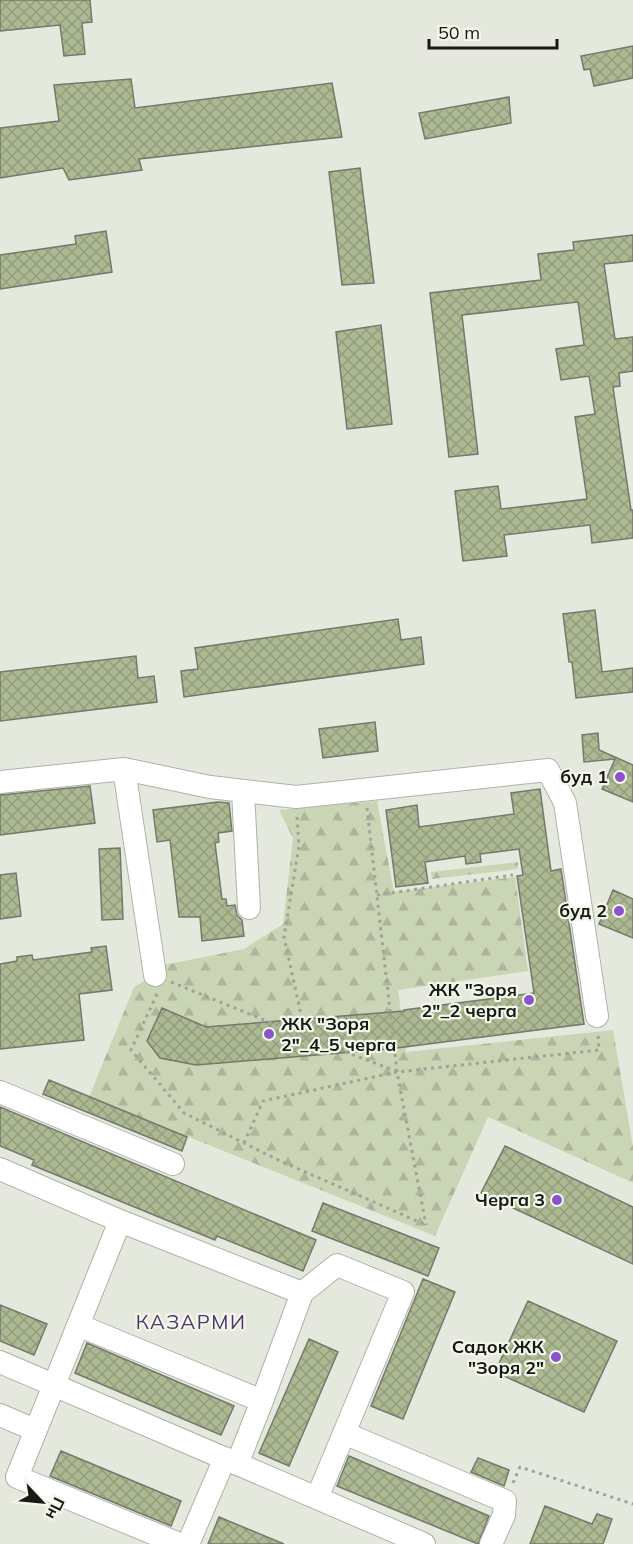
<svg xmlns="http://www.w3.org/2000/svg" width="633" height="1544" font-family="Mulish,sans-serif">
<defs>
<pattern id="forest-firs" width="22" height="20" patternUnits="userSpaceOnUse" patternTransform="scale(1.5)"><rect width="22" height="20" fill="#cad5b5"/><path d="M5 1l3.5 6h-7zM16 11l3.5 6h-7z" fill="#adb69b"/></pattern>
<pattern id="building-cross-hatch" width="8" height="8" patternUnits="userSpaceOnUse" patternTransform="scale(1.5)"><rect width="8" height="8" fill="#acb992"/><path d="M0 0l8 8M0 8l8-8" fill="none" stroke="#939e7d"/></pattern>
</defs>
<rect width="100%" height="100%" fill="#e5e9dd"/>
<!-- forest -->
<path fill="url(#forest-firs)" d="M377 801 394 892 515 877 528 971 398 990 406 1052 613 1030 633 1147V1183L488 1117 435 1236 89 1097 134 987 155 975 164 965 244 949 283 924 293 838 279 810Z
M518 862V869L432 879 431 872Z"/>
<!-- building -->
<path fill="url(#building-cross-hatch)" stroke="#74786d" stroke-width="1.5" d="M0 0H90L92 22 82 23 85 54 64 56 60 25 0 31Z
M633 46V78L594 86 590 69 584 70 581 56Z
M131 79 135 108 332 83 342 137 139 159 142 170 69 180 63 168 0 178V128L59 121 54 85Z
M509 97 511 123 425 139 419 113Z
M360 168 374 283 342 285 329 172Z
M106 231 112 272 0 289V255L76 244 75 236Z
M633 235V261L604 264 615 339 633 337V371L619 373 620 386 613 387 631 510H633V538L592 543 590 525 504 535 507 556 463 561 455 491 498 486 501 509 587 499 575 417 595 414 589 376 561 380 556 349 584 345 578 302 462 315 478 454 449 457 430 293 541 280 538 254 574 250 573 242Z
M381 325 392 424 347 429 336 332Z
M595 610 602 672 633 668V692L576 698 572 662H569L563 614Z
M398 619 401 640 421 637 424 664 184 697 181 671 198 669 195 648Z
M136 656 138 678 154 676 157 702 0 721V672Z
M375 722 378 751 323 758 319 729Z
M598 733 599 750 633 765V802L602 789 615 759 584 762 582 735Z
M90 786 95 823 0 835V795Z
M540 789 551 871 561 869 584 1024 389 1049 196 1065 160 1058 147 1041 162 1008 206 1027 404 1011V1010L534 993 517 876 523 875 519 849 480 854 481 862 466 864 465 856 425 862 428 883 396 887 386 810 417 805 419 827 514 814 511 793Z
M218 802 229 803 232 831 218 833 219 842 215 843 222 899H226L227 906 235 905 237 915 242 920 244 936 202 941 200 917H179L170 840 157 842 153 810Z
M120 848 123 919 102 920 99 849Z
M16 873 21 916 0 919V875Z
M613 890 633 899V938L599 924Z
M106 946 112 990 79 994 84 1040 0 1049V964L17 961V957L32 955 33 960 92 952 91 948Z
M49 1080 187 1137 182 1151 43 1094Z
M0 1107 316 1240 303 1271 217 1236 215 1240 32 1165 34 1160 0 1146Z
M505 1146 633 1207V1264L481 1193Z
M323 1203 439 1248 428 1276 312 1231Z
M423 1279 455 1292 403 1419 371 1406Z
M528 1301 617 1341 584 1412 495 1372Z
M0 1305 47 1324 34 1355 0 1341Z
M309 1339 338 1352 289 1466 259 1453Z
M87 1343 234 1406 221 1435 75 1373Z
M61 1451 181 1501 171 1526 50 1476Z
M349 1456 489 1516 478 1544 337 1486Z
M478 1458 509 1470 504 1486 471 1472Z
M545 1506 592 1524 597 1514 612 1519 603 1544H530Z
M219 1517 284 1544H208Z"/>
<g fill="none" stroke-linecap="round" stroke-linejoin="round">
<defs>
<path id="minor" d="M124 769 155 975
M0 782 124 769 210 787 296 797 548 770 565 803 597 1016
M243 791 249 908
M0 1092 173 1164
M0 1169 120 1221 302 1293 337 1265 403 1292 317 1498
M120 1221 17 1477 179 1544
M78 1325 262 1401 237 1464
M0 1362 424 1544
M262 1401 302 1293
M0 1415 35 1430
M344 1433 505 1501 504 1515 491 1544
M188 1544 225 1458"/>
</defs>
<!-- minor casing -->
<use href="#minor" stroke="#aeb2a7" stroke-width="24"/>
<!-- path -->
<path stroke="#9fa299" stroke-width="3" stroke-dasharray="3 4.5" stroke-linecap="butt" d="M367 808 397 1072 426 1225
M297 817 299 846 284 937 306 1037
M377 895 513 875
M171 982 306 1037 396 1071
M157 994 131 1050 184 1113 276 1159 426 1225
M244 1143 263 1101 397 1072 599 1050 598 1033
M513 1483 520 1467 633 1504"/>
<!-- minor -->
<use href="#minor" stroke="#fff" stroke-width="22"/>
</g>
<!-- markers -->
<g fill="#8c52c9" stroke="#f2f7ea" stroke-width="2">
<circle cx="620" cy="777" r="6"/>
<circle cx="619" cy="911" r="6"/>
<circle cx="529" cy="1000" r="6"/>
<circle cx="269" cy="1034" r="6"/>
<circle cx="557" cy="1200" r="6"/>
<circle cx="556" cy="1357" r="6"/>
</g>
<g text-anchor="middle" stroke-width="4.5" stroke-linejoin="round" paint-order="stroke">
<!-- poi labels -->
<g font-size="18" font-weight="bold" fill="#181915" stroke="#f2f7ea" text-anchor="end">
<text x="608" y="783">буд 1</text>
<text x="607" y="917">буд 2</text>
<text x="517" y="996">ЖК "Зоря<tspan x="517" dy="21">2"_2 черга</tspan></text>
<text x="281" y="1030" text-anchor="start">ЖК "Зоря<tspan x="281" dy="21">2"_4_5 черга</tspan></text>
<text x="545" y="1206">Черга 3</text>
<text x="544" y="1353">Садок ЖК<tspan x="544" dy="21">"Зоря 2"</tspan></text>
</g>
<!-- neighbourhood labels -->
<g font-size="20" letter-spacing="1.5" fill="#4f346f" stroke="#f2f7ea">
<text x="191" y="1329">КАЗАРМИ</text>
</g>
</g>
<!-- north arrow -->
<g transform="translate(42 1502) rotate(116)" stroke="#f2f7ea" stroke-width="4.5" paint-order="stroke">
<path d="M0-4.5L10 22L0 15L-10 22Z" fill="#181915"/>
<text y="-9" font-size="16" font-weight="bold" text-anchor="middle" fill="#181915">Пн</text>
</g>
<!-- scale -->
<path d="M429 39v9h128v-9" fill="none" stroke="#181915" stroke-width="3"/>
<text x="438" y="39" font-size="18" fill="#181915" stroke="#f2f7ea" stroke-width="4.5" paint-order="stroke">50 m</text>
</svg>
